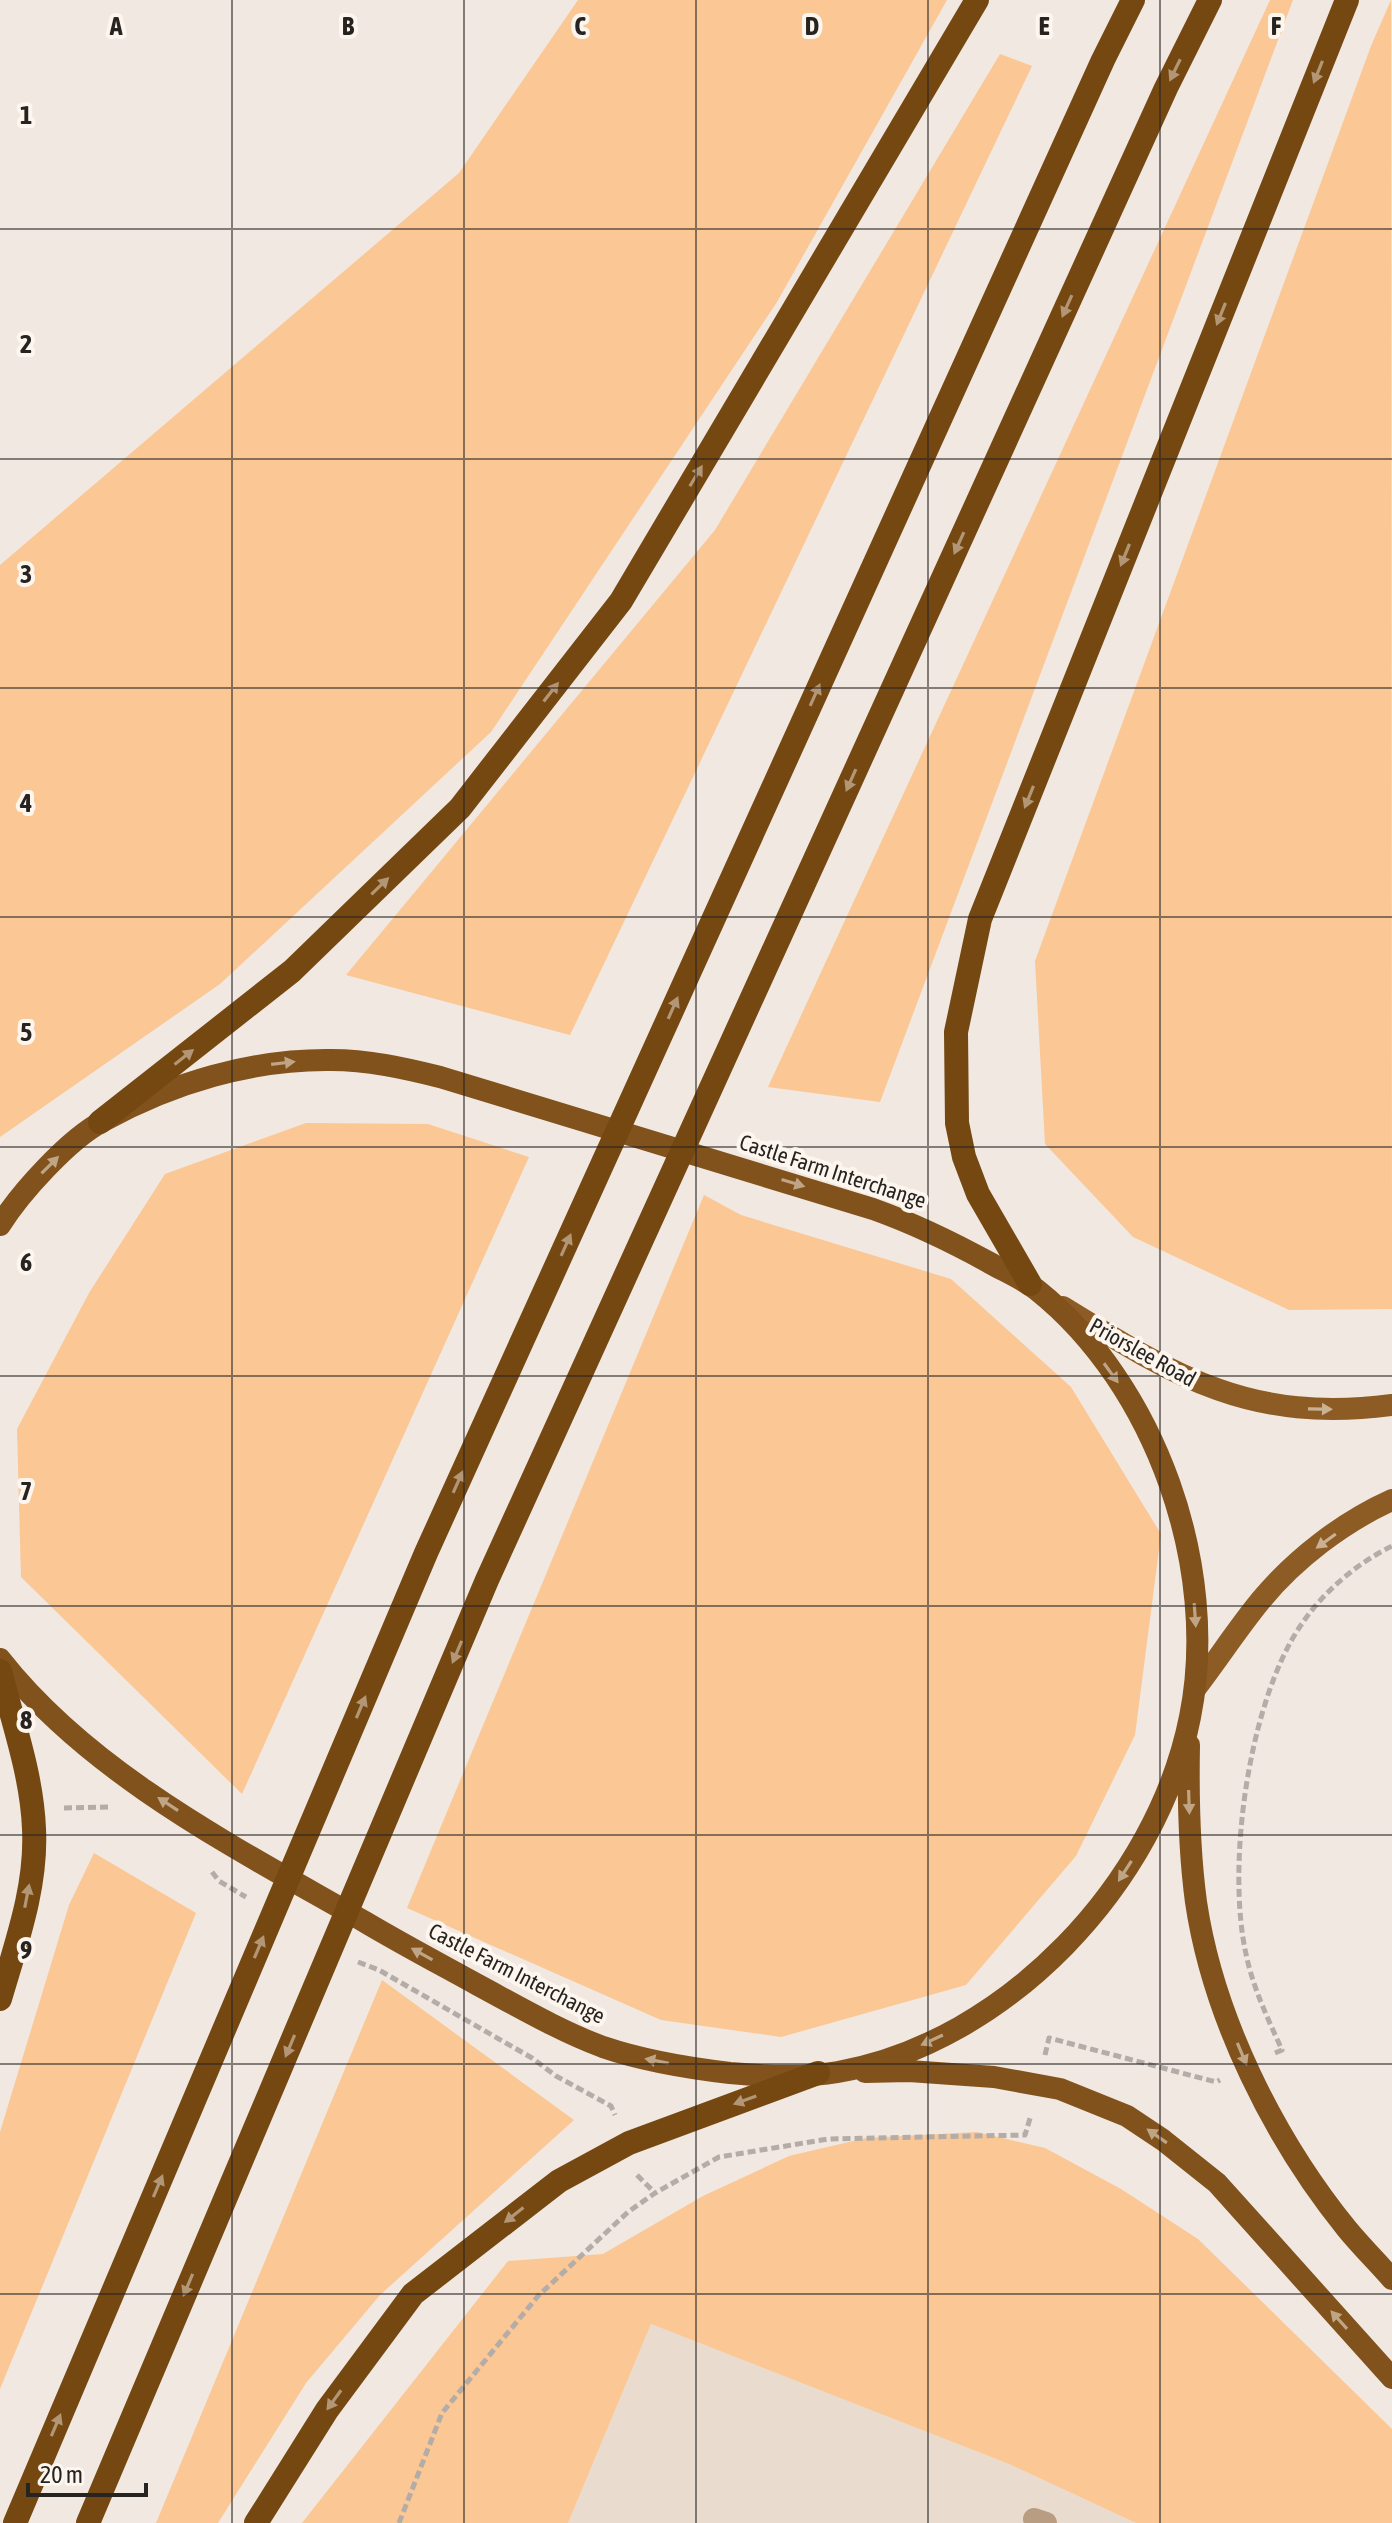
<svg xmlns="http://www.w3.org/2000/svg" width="1392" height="2523" font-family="'Asap Condensed',sans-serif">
<rect width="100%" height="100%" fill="#f0e8e1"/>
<!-- built -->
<path fill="#e9dccf" d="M651 2324 1009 2464 1136 2523H568Z"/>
<!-- green -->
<path fill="#fbc794" d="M578 0H947L777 302 491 732 220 984 0 1137V565L459 173Z
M1270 0H1293L880 1102 768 1087Z
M1391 0 1392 1309 1289 1310 1133 1237 1045 1144 1035 961 1371 46Z
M1000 54 1032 66 570 1035 346 975 715 530Z
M306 1123 428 1124 529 1157 242 1794 21 1577 17 1429 89 1293 165 1174Z
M704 1195 741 1215 951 1279 1071 1387 1161 1534 1135 1735 1076 1856 966 1985 781 2037 661 2020 407 1908Z
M94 1853 196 1913 0 2389V2132L69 1905Z
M382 1980 574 2120 380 2295 306 2383 218 2523H156Z
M977 2132 1045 2148 1121 2189 1198 2239 1392 2429V2523H1136L1009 2464 651 2324 568 2523H302L508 2261 603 2254 703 2196 789 2156 866 2138Z"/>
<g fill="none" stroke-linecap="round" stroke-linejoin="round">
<!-- path -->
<path stroke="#b3aca7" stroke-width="5" stroke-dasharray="8 4" stroke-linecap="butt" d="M64 1808 109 1807
M212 1872 219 1881 246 1897
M358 1962 379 1970 532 2058 556 2076 611 2106 615 2115
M1275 2053 1282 2050C1268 2019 1253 1988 1246 1954 1226 1864 1249 1701 1301 1625 1324 1591 1356 1564 1392 1546
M1045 2055 1049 2038 1216 2082 1220 2080
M637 2175 655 2193
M399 2523 442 2413 538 2296 628 2212 655 2193 719 2157 828 2139 1025 2135 1031 2115"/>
<!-- service -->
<path stroke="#b99d82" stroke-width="22" d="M1034 2519 1046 2523"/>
<!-- primary -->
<path stroke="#8d5c25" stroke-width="22" d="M1063 1307C1178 1378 1251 1423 1392 1405
M1195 1689C1218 1659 1238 1628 1261 1600 1295 1559 1343 1522 1392 1500"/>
<!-- trunk -->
<path stroke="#81521c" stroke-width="22" d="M0 1225C21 1192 69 1139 103 1121 172 1083 252 1059 331 1060 368 1060 404 1068 440 1077L873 1209C915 1224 952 1242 990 1263 1006 1272 1023 1279 1037 1290 1156 1385 1220 1568 1190 1717 1157 1883 1007 2042 838 2072 804 2078 764 2076 730 2073 687 2068 644 2061 603 2047 560 2031 519 2007 478 1985 440 1964 402 1944 365 1922 238 1849 91 1775 0 1659
M1189 1745C1188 1797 1189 1850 1196 1902 1213 2017 1274 2139 1347 2229 1361 2246 1377 2262 1392 2279
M865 2072 909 2071 994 2077 1060 2089 1127 2116 1163 2140 1217 2183 1392 2378"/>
<!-- motorway -->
<path stroke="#754812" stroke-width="24" d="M100 1122 292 971 460 808 621 601 977 0
M1030 1284 978 1194 964 1157 957 1123 956 1032 980 919 1347 0
M0 1671C13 1723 32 1775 34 1829 37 1887 16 1944 0 1999
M15 2523 426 1553 1103 60 1133 0
M88 2523 487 1580 1166 88 1210 0
M256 2523 327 2410 413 2294 559 2181 629 2143 818 2073"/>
</g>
<!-- one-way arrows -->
<defs><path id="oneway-solid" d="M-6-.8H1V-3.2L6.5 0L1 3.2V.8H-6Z" transform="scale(2)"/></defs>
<g fill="#b29675">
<use href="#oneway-solid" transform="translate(1175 70) rotate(116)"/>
<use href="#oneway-solid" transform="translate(1318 72) rotate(112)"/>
<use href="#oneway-solid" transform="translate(1067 306) rotate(114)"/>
<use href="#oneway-solid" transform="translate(1221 314) rotate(112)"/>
<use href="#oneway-solid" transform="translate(696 476) rotate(-59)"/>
<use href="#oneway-solid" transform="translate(959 543) rotate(114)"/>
<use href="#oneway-solid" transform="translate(1125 555) rotate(112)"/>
<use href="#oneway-solid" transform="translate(551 692) rotate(-52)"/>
<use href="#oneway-solid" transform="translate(815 695) rotate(-66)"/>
<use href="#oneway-solid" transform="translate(851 780) rotate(114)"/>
<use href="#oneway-solid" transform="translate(1029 797) rotate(112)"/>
<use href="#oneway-solid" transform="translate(380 886) rotate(-44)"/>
<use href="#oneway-solid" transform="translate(673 1008) rotate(-66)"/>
<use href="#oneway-solid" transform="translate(184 1057) rotate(-38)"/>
<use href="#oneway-solid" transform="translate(566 1245) rotate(-66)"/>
<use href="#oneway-solid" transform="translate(458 1482) rotate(-66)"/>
<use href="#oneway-solid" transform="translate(457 1652) rotate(113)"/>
<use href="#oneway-solid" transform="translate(361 1707) rotate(-67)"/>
<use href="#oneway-solid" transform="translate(27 1896) rotate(-79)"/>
<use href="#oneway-solid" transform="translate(259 1947) rotate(-67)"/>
<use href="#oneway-solid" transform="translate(290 2046) rotate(113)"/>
<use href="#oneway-solid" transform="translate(745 2100) rotate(160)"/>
<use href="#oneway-solid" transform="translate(158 2186) rotate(-67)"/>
<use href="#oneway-solid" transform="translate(514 2215) rotate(142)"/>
<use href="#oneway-solid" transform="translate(188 2285) rotate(113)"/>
<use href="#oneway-solid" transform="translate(334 2400) rotate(126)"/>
<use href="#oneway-solid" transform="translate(56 2425) rotate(-67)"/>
</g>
<g fill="#bfa485">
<use href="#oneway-solid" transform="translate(283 1063) rotate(-7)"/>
<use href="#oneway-solid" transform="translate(50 1165) rotate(-45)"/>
<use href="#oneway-solid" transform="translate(793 1183) rotate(17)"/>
<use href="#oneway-solid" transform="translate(1111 1373) rotate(54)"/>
<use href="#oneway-solid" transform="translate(1195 1615) rotate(86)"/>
<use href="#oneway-solid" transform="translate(1189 1802) rotate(88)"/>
<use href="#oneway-solid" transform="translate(168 1804) rotate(-147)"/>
<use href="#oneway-solid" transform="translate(1125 1871) rotate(123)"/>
<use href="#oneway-solid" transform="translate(422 1954) rotate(-151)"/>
<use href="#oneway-solid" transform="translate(932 2040) rotate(155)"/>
<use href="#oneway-solid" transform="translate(1242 2054) rotate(67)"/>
<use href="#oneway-solid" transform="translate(657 2061) rotate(-169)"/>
<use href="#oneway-solid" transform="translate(1157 2136) rotate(-145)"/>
<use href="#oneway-solid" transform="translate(1339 2320) rotate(-132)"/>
</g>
<g fill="#cbb194">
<use href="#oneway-solid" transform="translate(1320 1409) rotate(1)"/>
<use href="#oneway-solid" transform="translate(1326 1541) rotate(144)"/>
</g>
<!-- grid -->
<path fill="none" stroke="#262320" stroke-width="2" stroke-opacity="0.55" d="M232 0V2523M464 0V2523M696 0V2523M928 0V2523M1160 0V2523M0 229H1392M0 459H1392M0 688H1392M0 917H1392M0 1147H1392M0 1376H1392M0 1606H1392M0 1835H1392M0 2064H1392M0 2294H1392"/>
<g text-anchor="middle" stroke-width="8" stroke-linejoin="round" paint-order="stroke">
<!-- street labels -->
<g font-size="22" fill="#262320" stroke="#fdf6ee">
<text transform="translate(833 1171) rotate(18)" y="8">Castle Farm Interchange</text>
<text transform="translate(1143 1352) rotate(29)" y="8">Priorslee Road</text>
<text transform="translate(517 1973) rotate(27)" y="8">Castle Farm Interchange</text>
</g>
</g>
<g font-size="26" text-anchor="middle" font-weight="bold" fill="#262320" stroke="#fdf6ee" stroke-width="8" stroke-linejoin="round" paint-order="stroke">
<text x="116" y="35">A</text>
<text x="348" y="35">B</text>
<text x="580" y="35">C</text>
<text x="812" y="35">D</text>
<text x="1044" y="35">E</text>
<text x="1276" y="35">F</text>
<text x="26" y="124">1</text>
<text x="26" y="353">2</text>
<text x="26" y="583">3</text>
<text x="26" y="812">4</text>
<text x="26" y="1041">5</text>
<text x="26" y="1271">6</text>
<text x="26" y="1500">7</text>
<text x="26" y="1729">8</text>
<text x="26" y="1959">9</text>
</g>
<!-- scale -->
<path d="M28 2483v12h118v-12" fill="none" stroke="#262320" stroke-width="4"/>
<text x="40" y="2483" font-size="24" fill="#262320" stroke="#fdf6ee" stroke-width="6" paint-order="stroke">20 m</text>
</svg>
